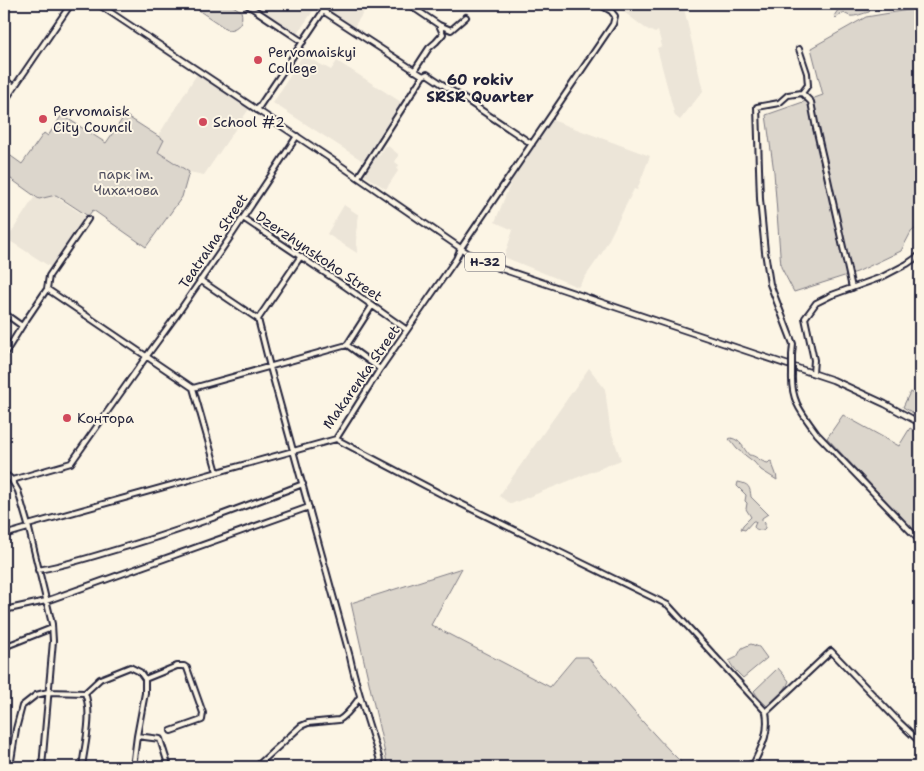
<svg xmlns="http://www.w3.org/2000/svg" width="924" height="771" font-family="'Shantell Sans',sans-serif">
<rect width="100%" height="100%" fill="#fcf5e5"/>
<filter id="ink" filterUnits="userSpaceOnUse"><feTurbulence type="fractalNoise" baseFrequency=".02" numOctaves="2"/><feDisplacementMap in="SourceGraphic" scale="10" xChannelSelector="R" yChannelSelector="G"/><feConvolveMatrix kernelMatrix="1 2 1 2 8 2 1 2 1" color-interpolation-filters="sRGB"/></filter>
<g filter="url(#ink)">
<!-- built -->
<path fill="#ece5d8" d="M252 4H318L297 34Z
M334 4H369L353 28 329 11Z
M618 4H664L672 7 674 4H683L703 91 680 120 675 116 657 48 662 46 658 31 655 33 645 28 616 6Z
M303 55 331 70 337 61 401 102 363 161 273 103Z
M197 74 249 109 204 175 189 172 158 152 164 140 158 136Z
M552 120 650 156 637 190 634 189 602 253 578 287 504 257 513 230 495 222 513 177Z
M385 146H388L398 154V156L395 162 399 165 397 169 398 171 386 189 364 175 363 172 373 155 377 157 381 154 380 153 381 151 382 152Z
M41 187 85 216 52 268 7 239Z
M344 205 359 215 356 232 357 253 327 234Z
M589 368 605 389 610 428 621 460 511 504 499 496Z"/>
<!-- green -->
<path fill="#dcd6cc" stroke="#7f7c84" d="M192 4H230L241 11C244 21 239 29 228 30L192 6Z
M855 4 859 8 860 7 861 4H898L896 7 892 9 887 6 884 9 879 10C875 7 872 7 869 12 864 13 855 17 850 16 847 15 845 13 842 13L836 18 834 16 840 7Z
M914 9 920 13V225L911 232 901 251 857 272 794 292 781 267 774 172 766 115 823 95 811 48 866 17Z
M62 115 106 143 125 115 164 140 158 152 189 172 182 197 146 247 93 210 88 216 56 195 39 199 4 174V158H5L8 154 22 164 44 133 48 136Z
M910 392 920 398V417L903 407Z
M843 415 899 446 910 428 920 434V537L827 438Z
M731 438C741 440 743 448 749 455 756 455 760 462 768 463L770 461 772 462C773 469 777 473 777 480L761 470 754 462 737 449 729 439Z
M738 482C749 484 750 487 751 497L768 514 762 518V520L765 523V528L763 530C759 530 756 530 754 527L756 522 755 521H753L745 530 741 529 743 525 751 517 746 509 747 503 745 501 746 495 737 486Z
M462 568 431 625 550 687 575 657H588C619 695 651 733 686 767H388L351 603Z
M751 644 759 647 767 658 743 678 734 669 729 661 737 657 742 648Z
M778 668 789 681C786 690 775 701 767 706L758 697 754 691Z"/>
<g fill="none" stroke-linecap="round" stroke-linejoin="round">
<defs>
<path id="minor" d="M246 4 303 42
M408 4 439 25 451 30 466 17
M323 11 423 76
M414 71 429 48 436 42 443 34 439 25
M4 79 14 87
M802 93 811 102 816 128 827 175 852 288
M4 102 71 4
M257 110 328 4
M358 177 423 76 427 74 532 144
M243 218 346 287 407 330
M301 256 258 319 270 367 350 657C358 695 371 730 382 767
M200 280 258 319
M47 289 193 388 217 472
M4 313 22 326
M347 345 380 369
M4 355 22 326 47 289 49 276 88 219
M792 355 793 344 770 284 765 252 760 199 757 107 779 103 788 95 802 93 808 85 807 73 799 49
M813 373 814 360 805 318 816 303 832 295 882 277 907 264 920 255
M792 375C791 402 802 413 817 434L920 541
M193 388 347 345 372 306
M336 439 443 495 668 605 766 712C770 734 761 748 752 767
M4 473 11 479 18 491 28 525 52 624 53 641 42 767
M12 480 71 463 146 357 176 316 231 236 297 136
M28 525 336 439 380 369 456 259 461 248 613 24 615 16 611 11 599 4
M4 535 28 528
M38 570C62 566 85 559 108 552 175 533 238 509 303 484
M4 610 46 601 309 507
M4 647 52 628
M145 679 177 666H184L187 668 203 713 202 720 171 731
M766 712 831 651 900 723 920 742
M137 736 160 739 167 761 166 767
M4 765 10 767 16 729 22 706 36 695 48 692 85 693 100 679 130 667 140 672 145 679V693L137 736 133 767
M82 767C85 744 93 715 85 693
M256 767 301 726 308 723 339 720C348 715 354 705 360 697
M745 767 755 762"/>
<path id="major" d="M98 4 337 163 472 256 499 268 833 380 885 404 920 423"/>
</defs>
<!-- minor casing -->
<use href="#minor" stroke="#22223b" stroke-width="8"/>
<!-- major casing -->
<use href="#major" stroke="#22223b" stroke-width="8"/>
<!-- minor -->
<use href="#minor" stroke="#fcf5e5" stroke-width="4"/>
<!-- major -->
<use href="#major" stroke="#fcf5e5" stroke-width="4.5"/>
<defs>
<path id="minor-bridge" d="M792 375V355"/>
</defs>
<!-- minor-bridge casing -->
<use href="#minor-bridge" stroke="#22223b" stroke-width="8" stroke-linecap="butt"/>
<!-- minor-bridge -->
<use href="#minor-bridge" stroke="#fcf5e5" stroke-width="4"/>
</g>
</g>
<!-- markers -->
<g fill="#d1495b" stroke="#fcf5e5" stroke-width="2">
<circle cx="258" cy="60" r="5"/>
<circle cx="43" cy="119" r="5"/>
<circle cx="203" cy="122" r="5"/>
<circle cx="67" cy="418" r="5"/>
</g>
<g text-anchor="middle" stroke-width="4" stroke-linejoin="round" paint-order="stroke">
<!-- shield labels -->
<rect fill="#fcf5e5" stroke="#63616e" stroke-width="1" x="465" y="252.5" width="40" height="19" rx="4"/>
<g font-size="12" font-weight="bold" fill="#22223b">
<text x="485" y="266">Н-32</text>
</g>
<!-- poi labels -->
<g font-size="14" fill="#22223b" stroke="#fcf5e5" text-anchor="start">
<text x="268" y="57">Pervomaiskyi<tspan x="268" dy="16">College</tspan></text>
<text x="53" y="116">Pervomaisk<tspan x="53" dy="16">City Council</tspan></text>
<text x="213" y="127">School #2</text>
<text x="77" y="423">Контора</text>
</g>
<!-- park labels -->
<g font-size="14" fill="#504f5f" stroke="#fcf5e5">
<text x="126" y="179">парк ім.<tspan x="126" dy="16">Чихачова</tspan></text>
</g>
<!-- street labels -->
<g font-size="14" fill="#22223b" stroke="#fcf5e5">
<text transform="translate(213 241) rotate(-56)" y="5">Teatralna Street</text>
<text transform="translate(319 256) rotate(34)" y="5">Dzerzhynskoho Street</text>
<text transform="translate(361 377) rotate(-55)" y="5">Makarenka Street</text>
</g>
<!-- neighbourhood labels -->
<g font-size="15" font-weight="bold" fill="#22223b" stroke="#fcf5e5">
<text x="480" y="85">60 rokiv<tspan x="480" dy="17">SRSR Quarter</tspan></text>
</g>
</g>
<!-- margin -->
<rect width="924" height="771" fill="none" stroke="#fcf5e5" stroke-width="20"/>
<rect x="10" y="10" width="904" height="751" fill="none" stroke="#22223b" stroke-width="2" filter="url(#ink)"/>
</svg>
